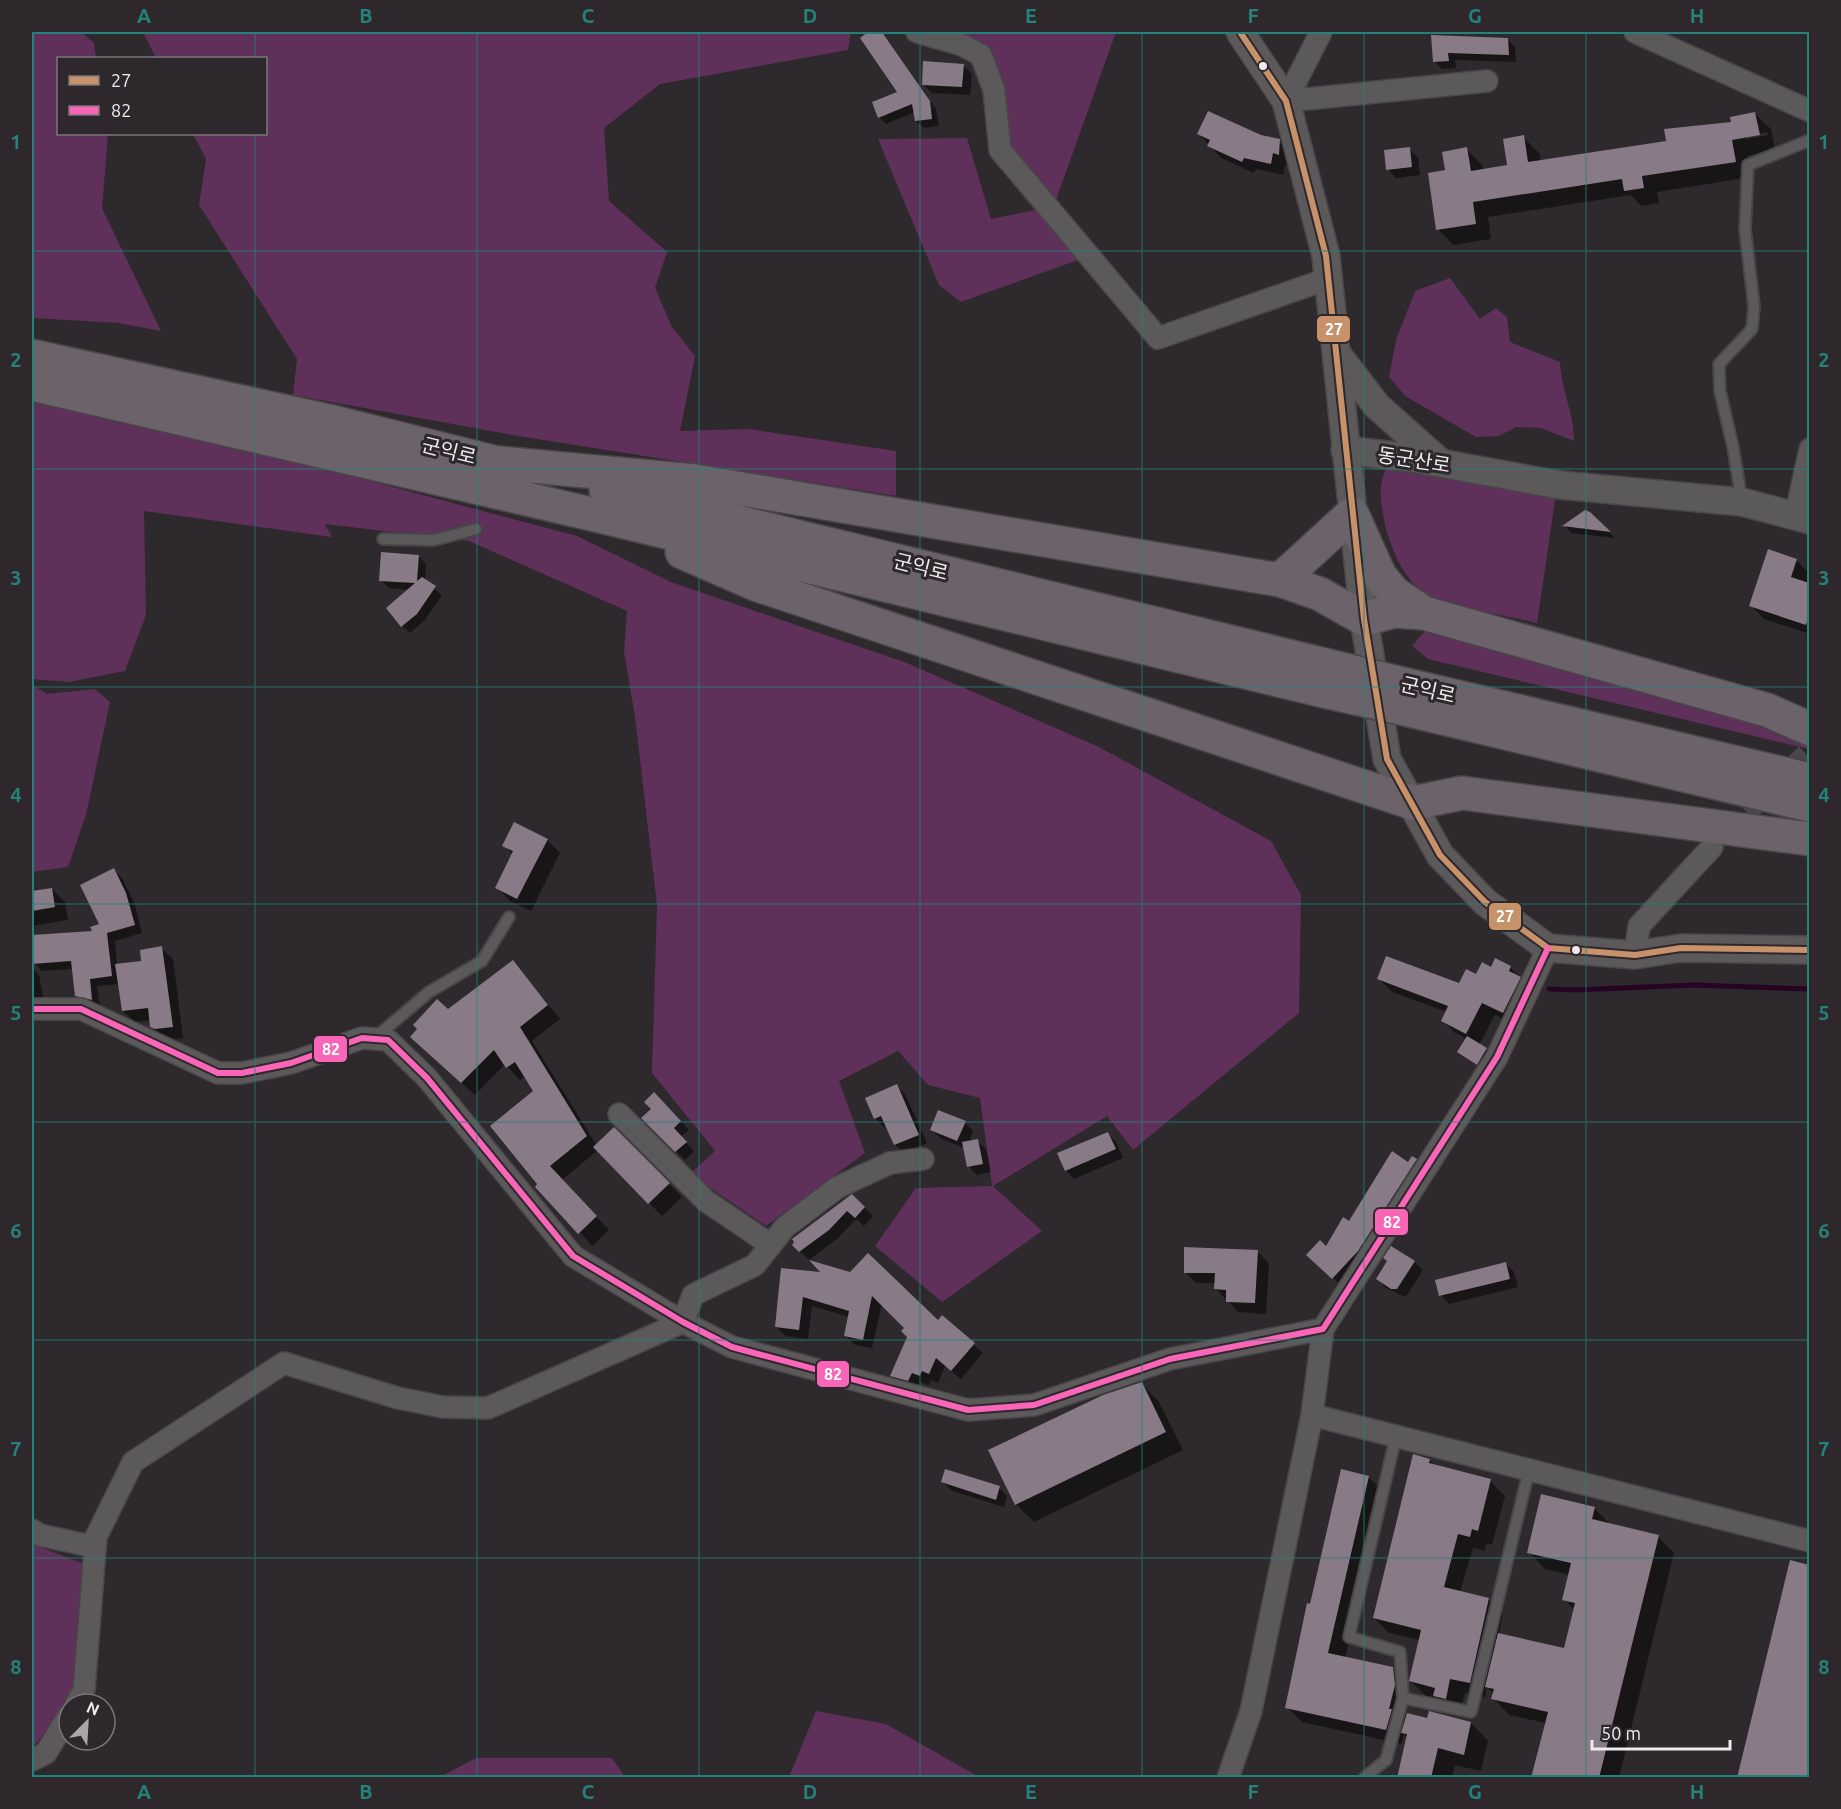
<svg xmlns="http://www.w3.org/2000/svg" width="1841" height="1809" font-family="Ubuntu,'Noto Sans KR',sans-serif">
<rect width="100%" height="100%" fill="#2d292c"/>
<!-- green -->
<path fill="#5f3059" d="M32 32H81L94 43 96 58H58V134H108L102 208 161 331 118 323 32 318Z
M143 32H851L848 50 660 84 604 128 609 201 667 252 655 288 672 327 695 356 680 431 749 429 896 451V496L518 436 293 395 297 359 199 205 206 159 193 134H266V58H156Z
M939 32H1116L1056 200 1009 148 986 49Z
M967 138 991 219 1036 210 1081 259 961 302 939 285 878 139Z
M1450 278 1480 319 1496 308 1507 317 1510 342 1560 362C1561 389 1574 413 1574 441L1541 428 1516 427 1499 436 1476 437 1405 396 1389 377 1396 340 1415 291Z
M32 399 284 458 577 536 671 582 907 663 1099 747 1271 841 1301 895 1299 1013 1133 1150 1107 1116 993 1186 1042 1231 942 1302 875 1246 916 1188 992 1186 980 1098 928 1085 898 1051 839 1081 865 1153 766 1226 690 1174 715 1151 652 1073 657 905 635 717 624 652 627 611 469 541 325 524 332 537 144 511 146 615 125 671 69 682 32 679Z
M1387 467 1556 494 1537 623C1513 617 1433 604 1418 589 1400 570 1391 549 1385 525 1381 504 1377 486 1387 467Z
M1432 623 1809 721V749L1428 659 1412 646Z
M32 685 47 694 95 689 110 702 86 815 68 867 32 872Z
M32 1544 82 1563V1619L73 1691 37 1743 32 1746Z
M816 1711 886 1724 979 1777H789Z
M476 1758H612L625 1777H440Z"/>
<!-- shadow -->
<path fill="#0007" fill-rule="evenodd" d="M871 32H881L884 34 936 109 939 126 924 128 916 121 915 112 886 124 879 117 900 92 862 38Z
M1433 36 1508 40 1515 47 1516 62 1455 60 1456 68 1442 69 1434 61Z
M963 65 972 74 970 95 932 93 923 84Z
M1755 114 1771 129 1775 150 1747 156 1751 177 1657 192 1659 203 1641 206 1631 195 1488 217 1491 239 1453 245 1438 229 1447 172 1466 149 1482 165 1483 170 1509 167 1523 137 1539 153 1541 162 1667 142ZM1767 132 1768 135 1746 139V136Z
M1199 134 1279 141 1291 153V166L1285 165 1283 175 1256 169 1254 173 1221 158Z
M1409 149 1418 158 1420 175 1396 178 1388 169Z
M1589 513 1615 538 1571 533 1565 526Z
M418 556 426 564 425 581 442 595 424 621 410 633 402 626 410 590 389 588 381 580Z
M1796 560 1809 573 1806 584 1810 585V634L1764 619 1751 605Z
M547 840 560 853 531 911 510 901 497 887 513 854 504 845Z
M114 870 122 878 134 902 142 933 115 941 117 965 143 962 161 948 173 959 183 1038 167 1040 152 1027 151 1020 135 1022 123 1011 120 984 97 986 100 1007 85 1004 76 996 73 969 42 971 34 963 102 925Z
M52 889 65 902 68 920 32 926V893Z
M513 962 560 1019 532 1041 597 1146 614 1129 682 1197 662 1216 598 1150 562 1180 609 1230 592 1246 539 1184 535 1092 525 1077 520 1080 505 1064 475 1095 425 1050 448 1011Z
M1510 967 1523 980 1516 1025 1495 1015 1479 1045 1495 1058 1486 1072 1458 1051 1467 1039 1455 1033 1443 1020 1447 1012 1392 992 1379 979 1460 985 1492 969Z
M32 968 39 975 43 997 32 999Z
M897 1086 905 1094 927 1143 904 1153 895 1144 887 1125 884 1127 875 1118Z
M654 1094 689 1130 681 1137 694 1151 685 1160 643 1118 653 1109Z
M965 1123 973 1131 969 1142 977 1141 986 1149 991 1172 977 1175 968 1166 964 1148 940 1138 932 1130Z
M1108 1134 1116 1142 1123 1158 1074 1179 1066 1170Z
M1416 1160 1424 1169 1342 1286 1317 1263 1326 1248 1350 1223Z
M852 1196 873 1216 864 1226 856 1219 838 1238 809 1260 794 1245Z
M1258 1252 1269 1263 1266 1314 1238 1312 1216 1289V1283H1196L1185 1272Z
M1414 1262 1423 1270 1406 1297 1386 1288 1378 1279Z
M1505 1263 1514 1272 1518 1287 1449 1304 1441 1295Z
M782 1270 824 1274 938 1322 973 1344 983 1353 961 1379 945 1366 938 1383 931 1380 929 1385 921 1382 918 1390 901 1385 892 1376 908 1337 906 1328 882 1303 872 1348 855 1345 845 1335 849 1317 812 1306 808 1339 786 1336 776 1327Z
M1142 1384 1159 1402 1183 1450 1034 1522 1016 1504Z
M1429 1460 1436 1467 1490 1481 1505 1496 1492 1545 1486 1543 1485 1551 1473 1548 1460 1592 1489 1599 1503 1614 1499 1635 1565 1650 1575 1610 1564 1599 1570 1575 1545 1569 1529 1552 1594 1508 1611 1525 1658 1537 1674 1553 1619 1778H1533L1546 1723 1509 1715 1493 1698 1494 1694 1487 1687 1485 1697 1465 1693 1460 1713 1449 1711 1437 1698 1426 1696 1411 1681 1420 1640 1389 1633 1374 1618Z
M1368 1477 1384 1492 1345 1658 1393 1669 1408 1684 1409 1701 1406 1714 1428 1720 1471 1723 1488 1741 1481 1771 1455 1765 1452 1778H1398L1408 1738 1404 1734 1402 1744 1302 1722 1287 1707 1311 1605Z
M943 1482 999 1488 1007 1496 1004 1507 952 1491Z
M1792 1562 1810 1566V1778H1738Z"/>
<g fill="none" stroke-linecap="round" stroke-linejoin="round">
<!-- stream -->
<path stroke="#270424" stroke-width="5" d="M1549 989 1576 990 1694 985 1810 989"/>
</g>
<!-- building -->
<path fill="#897a87" d="M868 32H882L930 101 932 119 915 121 912 104 878 118 872 102 897 92 860 38Z
M1431 35 1508 38 1509 55 1448 53 1449 61 1433 62Z
M923 61 964 64 962 87 922 85Z
M1208 111 1261 135 1280 139 1279 155 1273 153 1271 164 1244 158 1242 162 1207 146 1210 140 1197 134Z
M1755 112 1760 135 1732 140 1736 162 1642 176 1644 188 1624 191 1622 179 1473 202 1476 224 1436 230 1428 173 1445 170 1442 152 1467 147 1471 171 1507 165 1503 139 1524 135 1528 162 1666 141 1664 129 1731 122 1730 117Z
M1410 147 1412 167 1386 170 1384 150Z
M1585 510 1590 512 1611 532 1562 526Z
M1768 549 1797 559 1791 577 1809 583V615L1806 625 1749 606Z
M381 552 419 555 417 581 422 577 436 586 417 614 401 627 386 608 415 583 379 581Z
M514 822 548 839 517 899 495 888 513 851 502 846Z
M114 868 126 893 135 925 107 933 112 976 90 979 92 1000 75 996 71 961 32 964V935L92 931 90 927 99 924 80 885Z
M52 888 55 907 32 911V891Z
M162 946 173 1027 155 1029 150 1027 148 1008 122 1011 115 964 141 961 140 950Z
M1386 956 1459 983 1466 969 1476 974 1482 962 1491 967 1495 958 1511 966 1509 971 1521 977 1503 1013 1482 1003 1466 1034 1441 1021 1448 1006 1377 979Z
M513 960 548 1005 520 1027 587 1136 550 1166 597 1216 578 1234 535 1187 537 1184 490 1126 533 1091 515 1062 506 1068 494 1050 461 1083 410 1037 417 1029 413 1025 437 999 448 1009Z
M1467 1036 1487 1048 1477 1065 1457 1052Z
M897 1084 919 1135 894 1145 881 1116 874 1119 865 1098Z
M654 1092 681 1121 674 1128 687 1142 675 1152 641 1118 651 1109 644 1102Z
M938 1110 966 1121 957 1141 930 1130Z
M614 1127 670 1183 648 1204 593 1147Z
M1108 1132 1116 1149 1065 1171 1057 1153Z
M978 1139 983 1164 967 1167 962 1142Z
M1392 1151 1408 1162 1412 1156 1417 1159 1358 1251 1332 1279 1306 1255 1320 1240 1326 1246 1343 1217 1349 1221Z
M852 1194 865 1207 855 1218 847 1211 829 1230 799 1252 792 1245 794 1242 792 1239Z
M1391 1246 1415 1261 1397 1289H1391L1376 1279 1387 1261 1383 1258Z
M1184 1247 1258 1250 1255 1303 1226 1302V1290L1214 1289 1215 1273H1184Z
M868 1253 938 1320 942 1315 975 1343 951 1371 936 1358 929 1374 922 1371 920 1376 912 1373 908 1381 890 1376 907 1337 901 1331 904 1328 872 1296 863 1340 844 1336 849 1311 803 1297 799 1330 775 1327 781 1268 820 1272 809 1260 850 1272Z
M1506 1262 1510 1279 1439 1296 1435 1280Z
M1142 1382 1166 1432 1015 1505 988 1450 1103 1395Z
M1413 1454 1430 1459 1429 1463 1491 1479 1478 1531 1472 1529 1470 1537 1458 1534 1444 1587 1489 1598 1470 1683 1450 1679 1446 1699 1433 1696 1435 1688 1409 1681 1421 1630 1373 1618Z
M945 1469 1000 1486 996 1500 941 1482Z
M1341 1469 1369 1476 1328 1653 1393 1667 1395 1685 1389 1709H1392L1386 1730 1285 1708 1307 1603 1310 1604Z
M1541 1494 1595 1507 1592 1519 1659 1535 1599 1778H1531L1548 1712 1491 1699 1494 1689 1485 1687 1498 1633 1564 1648 1575 1603 1562 1600 1571 1563 1527 1553Z
M1790 1560 1809 1565V1764L1806 1778H1737Z
M1429 1711 1471 1722 1464 1755 1438 1748 1431 1778H1397L1407 1734 1401 1733 1407 1713 1427 1718Z"/>
<g fill="none" stroke-linecap="round" stroke-linejoin="round">
<!-- minor-tunnel -->
<path stroke="#4a4649" stroke-width="21" stroke-dasharray="21 10" stroke-linecap="butt" d="M1725 834 1810 750"/>
<defs>
<path id="service" d="M1742 502 1733 447 1720 391 1719 364 1752 329 1754 306 1745 229 1748 165 1810 140
M383 539 434 540 476 529
M376 1037 429 992 482 961 509 917
M1396 1436 1349 1637 1400 1652 1403 1698 1471 1712 1529 1470
M1364 1778 1386 1760 1403 1698"/>
<path id="minor" d="M917 32 962 45 981 55 994 90 1000 150 1158 338 1330 278
M1635 32 1810 111
M1286 101 1487 81
M1286 101 1321 32
M1795 518 1810 449
M1635 955 1639 926 1712 847
M32 1009H81L218 1073H242L291 1063 362 1038 388 1040 427 1078 573 1256 683 1322 732 1347 968 1410 1034 1405 1170 1359 1323 1329 1497 1057 1548 948
M619 1114 706 1201 771 1245
M1312 1415 1810 1541
M32 1530 40 1535 95 1547
M76 1704 84 1690 96 1537 133 1462 284 1363 398 1398 443 1407 488 1408 683 1322 693 1295 755 1265 785 1227 838 1187 890 1163 923 1159
M32 1760 46 1753 69 1715
M1228 1778 1251 1711 1312 1415 1323 1329"/>
<path id="tertiary" d="M1240 32 1286 101 1326 256 1364 619 1387 759 1440 855 1485 902 1548 948 1635 955 1681 948 1810 950
M1337 354 1377 406 1441 463
M1345 450 1412 458 1560 485 1742 502 1810 520"/>
<path id="trunk" d="M32 356 329 421 521 469
M32 384 604 517 1328 692
M499 463 695 481 1280 580 1320 594 1364 619 1395 611 1424 613 1767 710 1810 729
M606 490 1325 665
M682 552 755 584 1413 803 1462 793 1810 839
M1280 580 1352 514 1380 576 1394 593 1424 613
M1407 685 1810 780
M1409 710 1810 805"/>
</defs>
<!-- service casing -->
<use href="#service" stroke="#484648" stroke-width="14"/>
<!-- minor casing -->
<use href="#minor" stroke="#484648" stroke-width="24"/>
<!-- tertiary casing -->
<use href="#tertiary" stroke="#484648" stroke-width="30"/>
<!-- trunk casing -->
<use href="#trunk" stroke="#484648" stroke-width="36"/>
<!-- service -->
<use href="#service" stroke="#5c595b" stroke-width="10"/>
<!-- minor -->
<use href="#minor" stroke="#5c595b" stroke-width="21"/>
<!-- tertiary -->
<use href="#tertiary" stroke="#5c595b" stroke-width="27"/>
<!-- trunk -->
<use href="#trunk" stroke="#6c636a" stroke-width="33"/>
<defs>
<path id="trunk-bridge" d="M1325 665 1407 685
M1328 692 1409 710"/>
</defs>
<!-- trunk-bridge casing -->
<use href="#trunk-bridge" stroke="#484648" stroke-width="36" stroke-linecap="butt"/>
<!-- trunk-bridge -->
<use href="#trunk-bridge" stroke="#6c636a" stroke-width="33"/>
<defs>
<path id="bus-1" d="M1240 32 1286 101 1326 256 1364 619 1387 759 1440 855 1485 902 1548 948 1635 955 1681 948 1810 950"/>
<path id="bus-2" d="M32 1009H81L218 1073H242L291 1063 362 1038 388 1040 427 1078 573 1256 683 1322 732 1347 968 1410 1034 1405 1170 1359 1323 1329 1497 1057 1548 948"/>
</defs>
<!-- bus-1 casing -->
<use href="#bus-1" stroke="#2e282d" stroke-width="10"/>
<!-- bus-2 casing -->
<use href="#bus-2" stroke="#2e282d" stroke-width="10"/>
<!-- bus-1 -->
<use href="#bus-1" stroke="#c7916a" stroke-width="6"/>
<!-- bus-2 -->
<use href="#bus-2" stroke="#fa66b7" stroke-width="6"/>
</g>
<!-- grid -->
<path fill="none" stroke="#25827b" stroke-width="1.5" stroke-opacity="0.55" d="M255 32V58M477 32V1778M699 32V1778M920 32V1778M1142 32V1778M1364 32V1778M1586 32V1778M255 134V1778M32 251H1810M32 469H1810M32 687H1810M32 904H1810M32 1122H1810M32 1340H1810M32 1558H1810"/>
<!-- markers -->
<g fill="#eeeaed" stroke="#2e282d" stroke-width="2">
<circle cx="1263" cy="66" r="5"/>
<circle cx="1576" cy="950" r="5"/>
</g>
<g text-anchor="middle" stroke-width="6" stroke-linejoin="round" paint-order="stroke">
<!-- street labels -->
<g font-size="20" fill="#eeeaed" stroke="#2e282d">
<text transform="translate(449 451) rotate(14)" y="7">군익로</text>
<text transform="translate(1414 460) rotate(9)" y="7">동군산로</text>
<text transform="translate(921 567) rotate(14)" y="7">군익로</text>
<text transform="translate(1428 690) rotate(13)" y="7">군익로</text>
</g>
</g>
<g stroke="#2e282d" stroke-width="2">
<rect x="1316" y="315" width="35" height="28" rx="6" fill="#c7916a"/>
<rect x="1488" y="902" width="34" height="29" rx="6" fill="#c7916a"/>
<rect x="313" y="1035" width="35" height="28" rx="6" fill="#fa66b7"/>
<rect x="1374" y="1208" width="35" height="28" rx="6" fill="#fa66b7"/>
<rect x="816" y="1360" width="34" height="28" rx="6" fill="#fa66b7"/>
</g>
<g font-size="16" text-anchor="middle" font-weight="bold" fill="#fff">
<text x="1334" y="335">27</text>
<text x="1505" y="922">27</text>
<text x="331" y="1055">82</text>
<text x="1392" y="1228">82</text>
<text x="833" y="1380">82</text>
</g>
<!-- border -->
<rect width="1841" height="1809" fill="none" stroke="#2e282d" stroke-width="66"/>
<!-- legend -->
<rect x="57" y="57" width="210" height="78" fill="#2e282d" stroke="#7b767a" stroke-width="1.5"/>
<rect x="69" y="76" width="30" height="9" fill="#c7916a" stroke="#7b767a" stroke-width="1.5"/>
<text x="111" y="87" font-size="18" fill="#eeeaed">27</text>
<rect x="69" y="106" width="30" height="9" fill="#fa66b7" stroke="#7b767a" stroke-width="1.5"/>
<text x="111" y="117" font-size="18" fill="#eeeaed">82</text>
<!-- north arrow -->
<g transform="translate(87 1722) rotate(24)"><circle r="28" fill="#2e282d" stroke="#7b767a" stroke-width="1.5"/>
<path d="M0-4.5L10 22L0 15L-10 22Z" fill="#aaa6a9"/>
<text y="-9" font-size="16" font-weight="bold" text-anchor="middle" fill="#eeeaed">N</text>
</g>
<!-- scale -->
<path d="M1592 1740v9h138v-9" fill="none" stroke="#eeeaed" stroke-width="3"/>
<text x="1601" y="1740" font-size="18" fill="#eeeaed" stroke="#2e282d" stroke-width="4.5" paint-order="stroke">50 m</text>
<rect x="33" y="33" width="1775" height="1743" fill="none" stroke="#25827b" stroke-width="2"/>
<g font-size="20" text-anchor="middle" font-weight="bold" fill="#25827b">
<text x="144" y="23">A</text>
<text x="366" y="23">B</text>
<text x="588" y="23">C</text>
<text x="810" y="23">D</text>
<text x="1031" y="23">E</text>
<text x="1253" y="23">F</text>
<text x="1475" y="23">G</text>
<text x="1697" y="23">H</text>
<text x="16" y="149">1</text>
<text x="1824" y="149">1</text>
<text x="16" y="367">2</text>
<text x="1824" y="367">2</text>
<text x="16" y="585">3</text>
<text x="1824" y="585">3</text>
<text x="16" y="802">4</text>
<text x="1824" y="802">4</text>
<text x="16" y="1020">5</text>
<text x="1824" y="1020">5</text>
<text x="16" y="1238">6</text>
<text x="1824" y="1238">6</text>
<text x="16" y="1456">7</text>
<text x="1824" y="1456">7</text>
<text x="16" y="1674">8</text>
<text x="1824" y="1674">8</text>
<text x="144" y="1799">A</text>
<text x="366" y="1799">B</text>
<text x="588" y="1799">C</text>
<text x="810" y="1799">D</text>
<text x="1031" y="1799">E</text>
<text x="1253" y="1799">F</text>
<text x="1475" y="1799">G</text>
<text x="1697" y="1799">H</text>
</g>
</svg>
